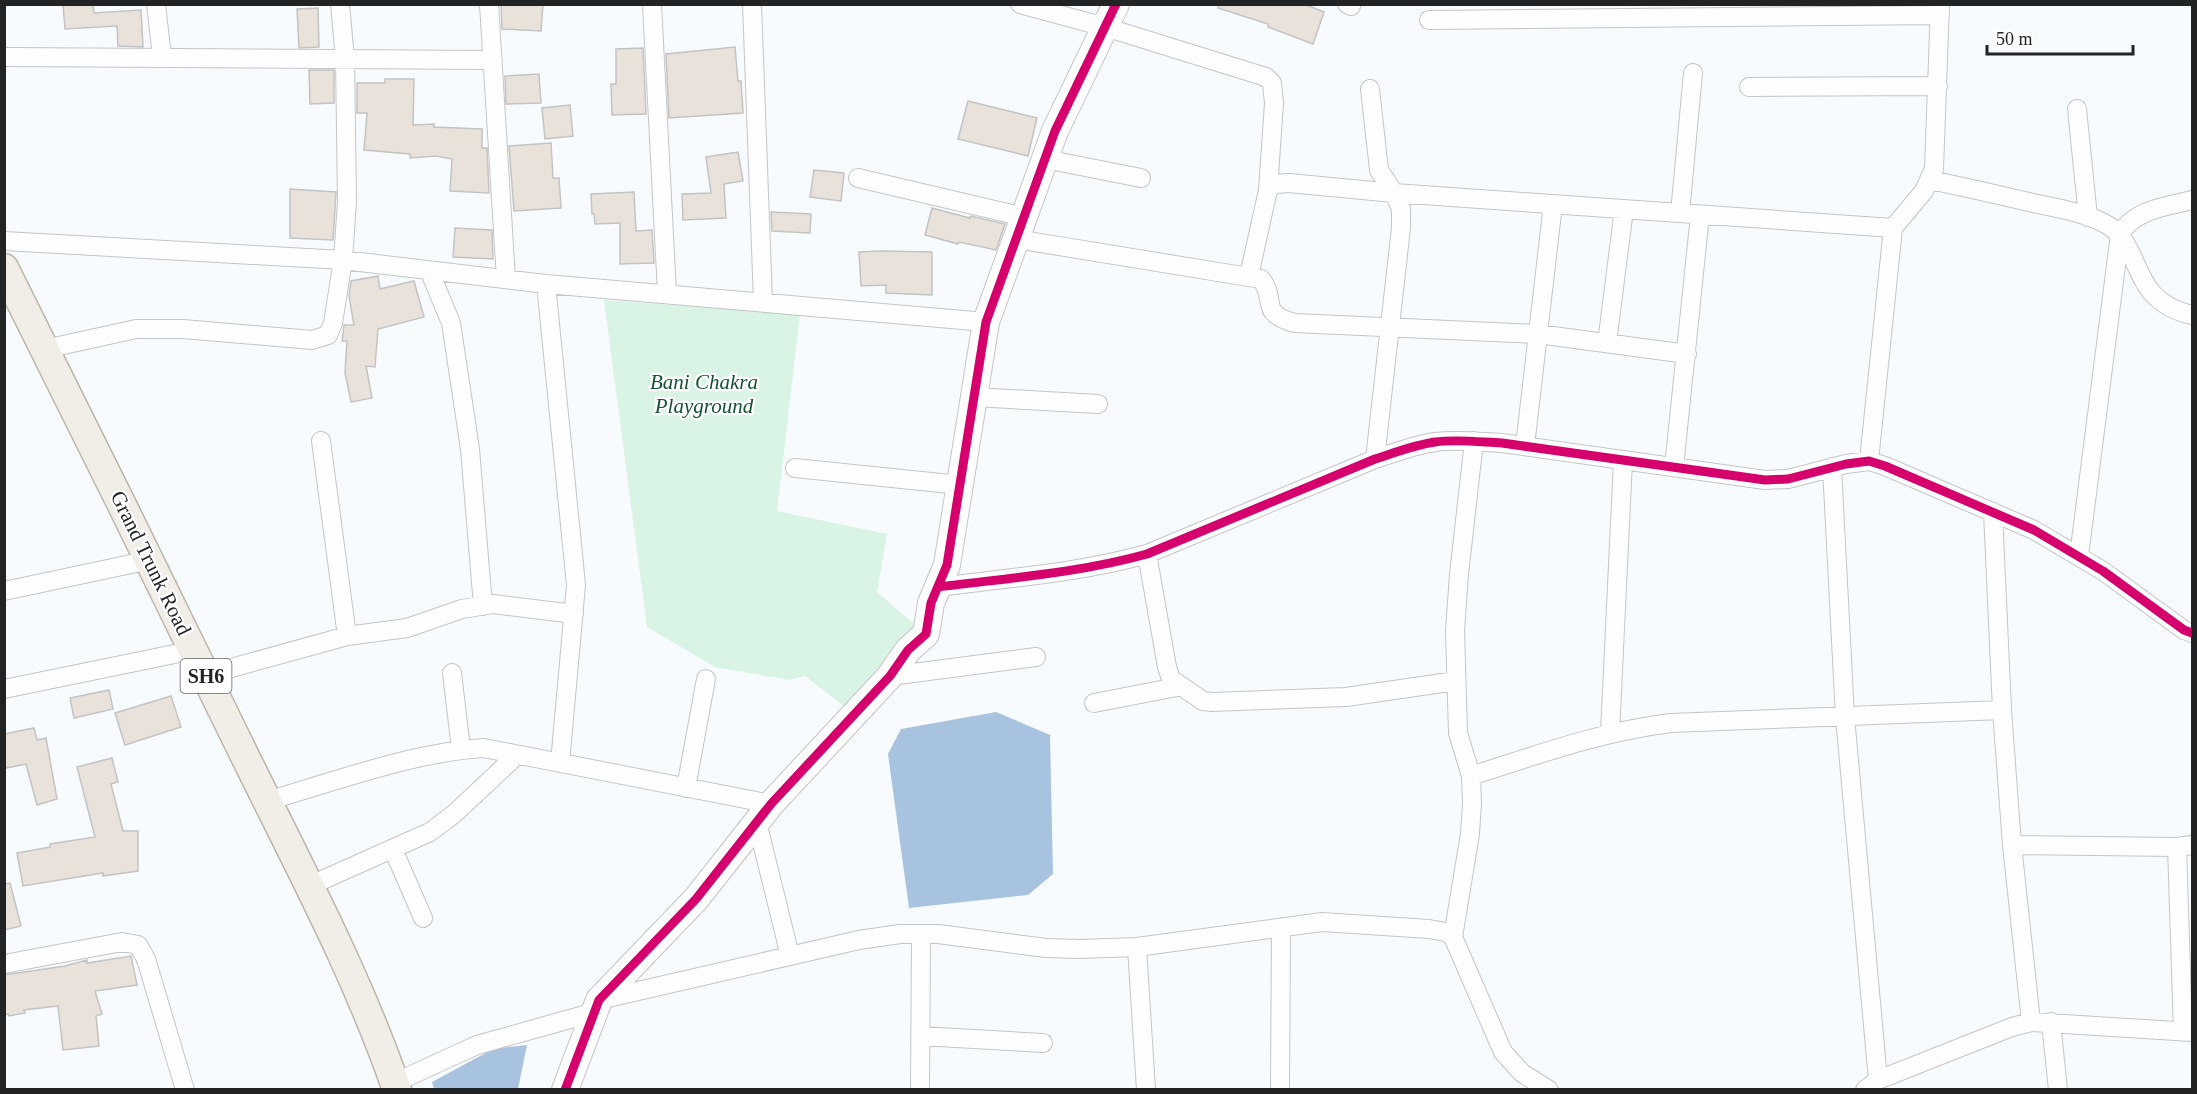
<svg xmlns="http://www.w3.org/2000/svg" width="2197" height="1094" font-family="Georgia,serif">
<rect width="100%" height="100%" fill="#f8fbfd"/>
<!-- green -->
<path fill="#d9f4e5" d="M604 300 800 314 777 511 887 534 877 592 926 634 876 669 854 714 805 676 789 680 715 667 647 627Z"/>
<!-- water -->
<path fill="#a8c3e0" d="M996 712 1050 735 1053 874 1028 895 909 908 888 754 901 729Z
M527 1045 518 1089H434L432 1082 493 1049Z"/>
<!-- building -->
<path fill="#e9e2db" stroke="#c3c3c3" stroke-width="1.5" d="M63 4H93L94 13 141 10 143 47 118 46 117 26 65 29Z
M501 4H543L541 31 502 29Z
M1218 4H1304L1324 12 1313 44 1268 27V24L1218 8Z
M318 8 319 47 299 48 297 9Z
M735 47 738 81H741L743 113 669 118 666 54Z
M643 48 646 114 612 115 611 84H616V49Z
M309 70H334V103L310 104Z
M539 74 541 103 506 104 505 76Z
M385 79H414L413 125 434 124V127L482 129V148H487L489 193 450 191 452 159 436 156 410 158V154L364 150 367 113H357V83H385Z
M968 101 1037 118 1028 156 958 139Z
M570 105 573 136 545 139 542 108Z
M551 143 553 178H559L561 208 514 211 509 146Z
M738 152 743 181 724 184 726 218 683 220 682 194 711 193 706 157Z
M814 170 844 173 841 201 810 197Z
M290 189 336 192 333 240 290 238Z
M634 192 636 231 652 230 654 263 620 264V223L595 224 594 214H592L591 194Z
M932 208 970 218 971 216 1005 224 996 250 959 242 958 244 925 235Z
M771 212 811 214 810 233 772 231Z
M455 228 492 230 493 259 453 257Z
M881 251 932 252V295L886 293V285L861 286 859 252Z
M378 276 380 289 414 281 424 317 378 329 375 367 366 366 372 398 351 402 345 373 347 341H342L344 325H354L349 296 351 281Z
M109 690 113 709 74 718 70 698Z
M171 696 181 727 125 745 115 713Z
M34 728 37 740 46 738 57 799 37 805 26 764 6 768 4 760V734Z
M112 758 118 782 111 784 123 831H138V871L103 876V873L23 886 17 853 50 847V844L95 837 77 767Z
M10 883 21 926 4 930V884Z
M131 956 137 985 95 991 102 1014 96 1016 99 1046 63 1050 58 1006 24 1010 25 1013 9 1016 8 1014 4 1015V975L65 966 87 960V963Z"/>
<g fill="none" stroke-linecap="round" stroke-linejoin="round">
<defs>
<path id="street" d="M156 4 162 57
M489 4 506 279
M652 4 667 293
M752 4 763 302
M1020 4 1105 27 1266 77 1272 83 1274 103 1268 190
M1347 4 1351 6
M1429 20 1940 15
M4 57 493 60
M1749 87 1938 86
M1370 89 1379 170 1394 193 1401 209V228L1375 459
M2077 109 2088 217
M1045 159 1141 178
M858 178 1024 217
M1930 180C1964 187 1999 195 2033 203 2056 208 2082 212 2104 223 2146 245 2126 300 2192 315
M1680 213 1693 73
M1016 239 1261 279C1278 300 1257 313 1295 323L1538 334 1687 354
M4 241 343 260 546 284 986 322
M429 270 451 323 470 449 483 606
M1249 276 1268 190 1275 184 1289 183 1394 193 1893 228
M546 284 576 585 560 763
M1607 343 1624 209
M45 349 136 329H183L312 340 328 335 333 323 343 260 347 201 345 59 340 4
M974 397 1098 404
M321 441 347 636
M1525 446 1553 204
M1869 461 1893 228 1924 191 1934 169 1940 4
M1674 467 1700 215
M1832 467 1845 717 1878 1080
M795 468 960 485
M1993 512 2002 710 2012 845 2031 1022
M1147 554 1167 667 1171 679 1203 701 1212 702 1346 697 1456 681
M2079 556 2120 234C2135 209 2166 207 2192 200
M938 587C1008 578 1079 573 1147 554L1375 459C1394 453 1414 445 1435 442 1457 439 1480 442 1502 443L1765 480 1788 479 1846 464 1869 461 1885 466 2034 530 2103 571 2184 630 2192 633
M4 591 150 560
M452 673 461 749
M206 675 347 636 407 628 462 609 493 604 574 614
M890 676 1036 657
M4 689 194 650
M1094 703 1182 686
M1610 733 1623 460
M1471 776C1540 754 1599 732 1671 723L2002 710
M686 788 706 679
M267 801C336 781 414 752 484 748L771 804
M757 822 790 956
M2012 845 2177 847 2192 845
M2177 847 2183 1032
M393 849 423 918
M309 886 430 832 454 814 517 755
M1453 937 1470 834 1472 803 1471 776 1458 733 1455 631 1459 574 1474 441
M1137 947 1146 1090
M4 964 122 942 138 945 146 959 185 1090
M599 1000 859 940 900 934H938L1046 948 1079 949 1137 947 1322 922 1429 929 1446 932 1453 937 1503 1052 1522 1073 1549 1090
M2051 1022 2058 1090
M920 1036 1043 1043
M394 1083 477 1045 595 1012
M920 1090 921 934
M1280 1090 1281 929
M1865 1090 1878 1080 2012 1027 2031 1022 2192 1032"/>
<path id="secondary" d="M565 1090 599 1000 696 899 771 804 890 676 908 650 926 634 931 603 947 565 986 322 1055 131 1116 4"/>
<path id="primary" d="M4 268C83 425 160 582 237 740 293 855 355 968 397 1090"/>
</defs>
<!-- street casing -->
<use href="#street" stroke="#c3c5c6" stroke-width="20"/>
<!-- secondary casing -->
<use href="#secondary" stroke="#c3c5c6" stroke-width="28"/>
<!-- primary casing -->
<use href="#primary" stroke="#bcb6a9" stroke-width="31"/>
<!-- street -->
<use href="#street" stroke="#fefeff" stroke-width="18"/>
<!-- secondary -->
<use href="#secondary" stroke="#fefeff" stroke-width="26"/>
<!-- primary -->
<use href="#primary" stroke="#f1eee7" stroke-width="28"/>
<defs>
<path id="cycleway" d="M938 587C1008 578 1079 573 1147 554L1375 459C1394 453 1414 445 1435 442 1457 439 1480 442 1502 443L1765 480 1788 479 1846 464 1869 461 1885 466 2034 530 2103 571 2184 630 2192 633
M565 1090 599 1000 696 899 771 804 890 676 908 650 926 634 931 603 947 565 986 322 1055 131 1116 4"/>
</defs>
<!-- cycleway casing -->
<use href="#cycleway" stroke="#fff" stroke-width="13"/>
<!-- cycleway -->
<use href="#cycleway" stroke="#d6006c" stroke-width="9"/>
</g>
<g text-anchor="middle" stroke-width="4.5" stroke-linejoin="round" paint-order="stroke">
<!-- shield labels -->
<rect fill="#fff" stroke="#646566" stroke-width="1.5" x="180.5" y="659" width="51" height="34" rx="4.5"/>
<g font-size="20" font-weight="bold" fill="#212325">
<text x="206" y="683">SH6</text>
</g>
<!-- park labels -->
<g font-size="21" font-style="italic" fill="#145335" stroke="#fff">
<text x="704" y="389">Bani Chakra<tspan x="704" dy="24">Playground</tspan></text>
</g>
<!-- street labels -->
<g font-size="21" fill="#212325" stroke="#fff">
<text transform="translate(151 563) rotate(64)" y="7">Grand Trunk Road</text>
</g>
</g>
<!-- border -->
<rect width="2197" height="1094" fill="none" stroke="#212325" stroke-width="12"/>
<!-- scale -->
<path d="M1987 45v9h146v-9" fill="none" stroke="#212325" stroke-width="3"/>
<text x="1996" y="45" font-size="18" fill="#212325" stroke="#ffffff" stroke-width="4.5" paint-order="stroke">50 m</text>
</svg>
